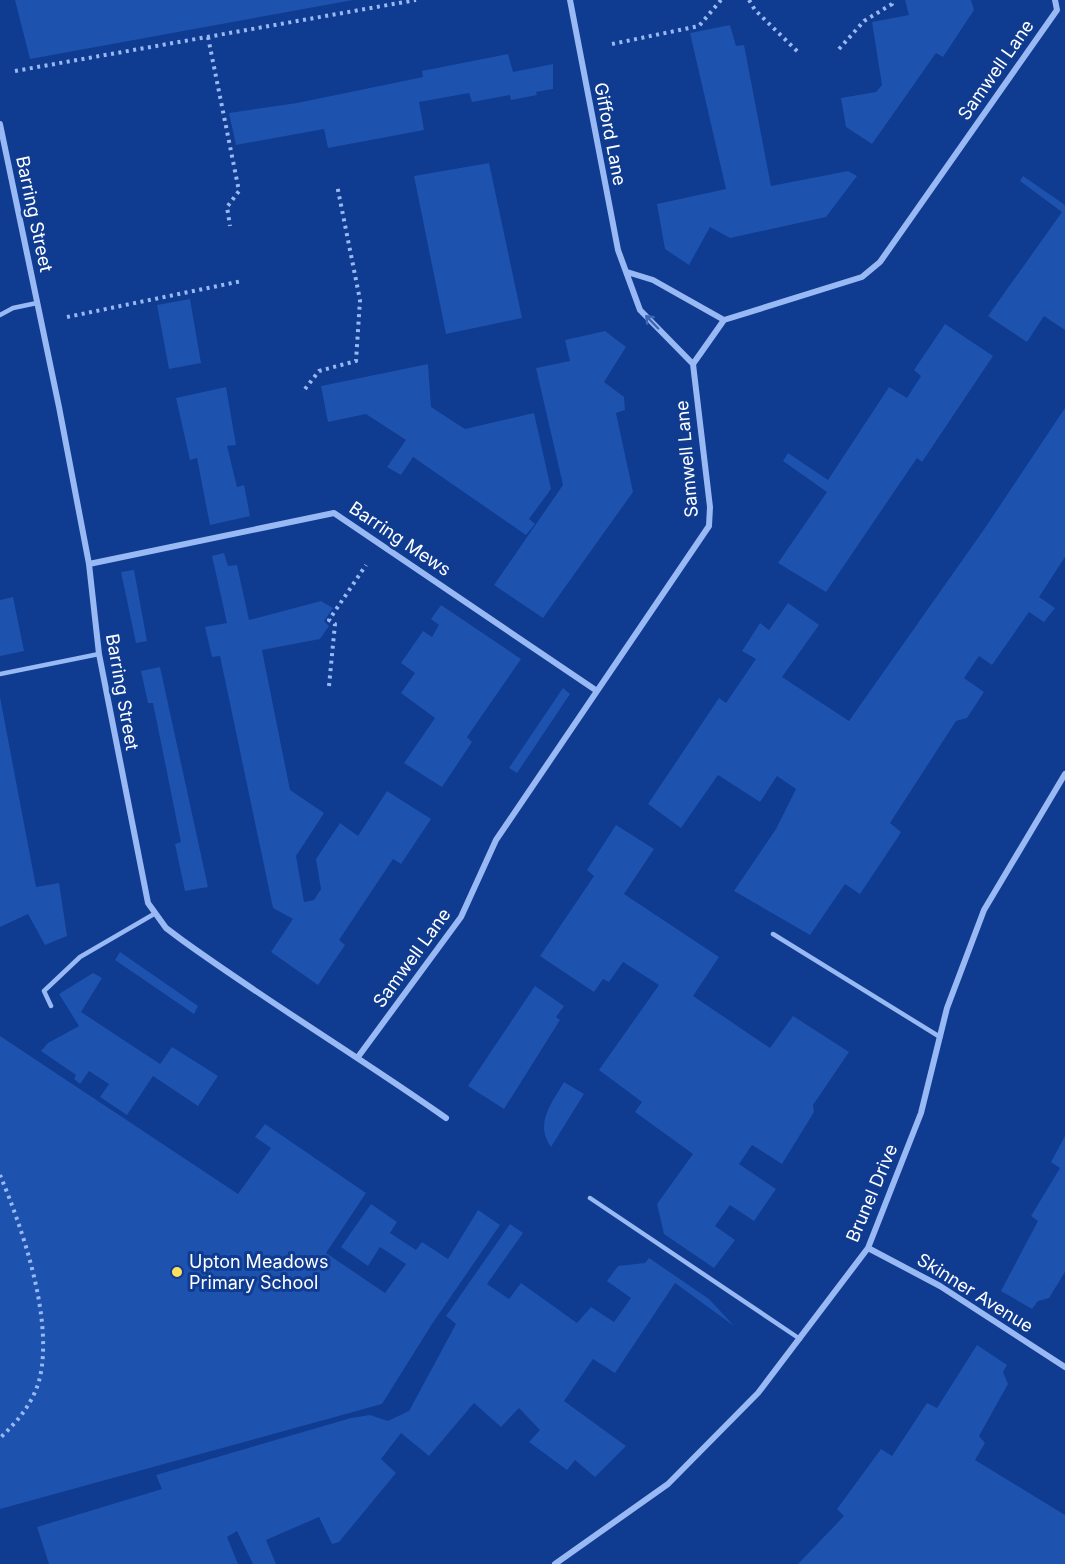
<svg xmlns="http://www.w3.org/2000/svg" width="1065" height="1564" font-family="Inter,sans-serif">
<rect width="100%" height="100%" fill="#0f3b90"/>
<!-- green -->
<path fill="#1d52ae" d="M15 0H353L30 59Z
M905 0H971L974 10 943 57 936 53 872 144 846 127 841 98 876 92 882 85 872 22 909 15Z
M730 25 736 46 744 45 771 186 848 171 857 176 826 217 730 238 710 227 689 265 665 249 657 204 726 189 690 33Z
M508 54 513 72 553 64V89L536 92 537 95 511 100 510 95 472 102 469 93 419 102 424 130 328 148 324 129 236 145 229 113 297 103 423 77 422 71Z
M489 163 522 318 446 334 414 176Z
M1023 176 1065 205V330L1044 316 1027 342 988 316 1062 212 1020 181Z
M190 299 201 363 169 369 157 305Z
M945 324 993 356 922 462 917 458 826 592 778 563 827 492 783 461 788 453 828 480 889 387 907 398 921 376 914 370Z
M605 331 626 347 604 382 624 397 625 410 616 413 633 492 543 618 494 585 563 485 536 368 570 361 565 340Z
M428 364 431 407 465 429 534 413 551 489 529 519 535 524 526 535 413 457 401 475 387 467 406 440 366 414 328 422 321 386Z
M226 387 236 445 227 446 237 487 244 485 250 516 210 525 197 458 190 460 176 398Z
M1065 408V557L1039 597 1055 608 1044 622 1029 612 992 665 979 656 964 678 984 692 967 718 956 721 890 823 901 832 898 837 860 894 845 884 810 935 734 891 776 829 796 789 777 776 760 802 718 775 681 828 648 804 719 698 726 703 756 659 742 651 760 623 769 630 788 603 819 625 782 677 849 721 985 528Z
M224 553 228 566 237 565 249 620 321 601 333 608 324 621 329 626 320 639 262 650 290 790 324 813 296 856 304 902 314 900 321 889 316 859 340 823 358 836 387 791 431 819 401 864 393 859 339 940 345 945 318 985 271 952 293 919 273 908 220 656 212 657 205 627 227 623 212 556Z
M134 570 147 641 136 643 121 572Z
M13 597 24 651 0 656V600Z
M441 605 521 659 467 737 472 742 442 787 404 763 435 718 401 693 415 673 401 663 423 631 432 637 439 625 431 619Z
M160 667 208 887 185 891 175 844 181 842 153 703H148L141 671Z
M563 688 570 694 517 773 509 768Z
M0 697 36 887 59 883 67 936 45 945 28 914 0 927Z
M616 825 654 849 624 894 719 957 693 996 770 1048 793 1016 849 1052 813 1105 814 1112 782 1164 752 1145 739 1164 776 1189 754 1221 730 1205 715 1226 735 1240 714 1268 664 1234 657 1204 693 1154 635 1112 642 1102 599 1070 659 985 623 962 609 982 603 979 594 992 540 956 594 876 587 870Z
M120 952 198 1006 194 1014 115 960Z
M93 973 102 978 81 1012 160 1064 172 1047 218 1076 198 1106 153 1076 127 1115 100 1097 109 1084 89 1071 80 1084 74 1079 76 1075 41 1051 48 1043 79 1026 59 994Z
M535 986 564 1006 556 1017 560 1020 504 1109 468 1086Z
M0 1036 238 1194 271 1148 255 1137 265 1124 366 1193 326 1253 385 1293 406 1264 380 1247 368 1266 341 1247 371 1204 397 1222 390 1233 416 1250 422 1242 448 1259 478 1210 500 1225 432 1324 382 1404 0 1509Z
M564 1082 584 1094 551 1147C534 1123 552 1103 564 1082Z
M1065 1136V1272L1049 1298 1038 1301 1032 1309 1001 1291 1038 1221 1031 1216 1060 1168 1051 1162Z
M510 1224 523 1233 487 1284 509 1299 521 1283 577 1323 591 1307 614 1322 631 1298 607 1281 618 1266 645 1263 649 1258 709 1299 734 1326 675 1283 615 1373 593 1359 564 1401 626 1446 595 1477 575 1460 567 1470 529 1442 540 1430 519 1408 501 1427 474 1403 429 1456 401 1433 381 1459 396 1473 339 1542 332 1544 319 1517 266 1540 276 1564H253L237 1531 227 1537 238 1564H49L37 1527 162 1489 156 1475 351 1418 370 1415 388 1421 409 1411 456 1324 446 1316Z
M977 1345 1007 1365 1003 1372 1008 1384 979 1436 985 1443 975 1460 1065 1515V1564H798L844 1516 837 1509 881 1449 892 1456 927 1403 937 1408Z"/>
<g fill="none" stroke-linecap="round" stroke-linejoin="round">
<!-- path -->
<path stroke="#99b9f4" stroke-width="4" stroke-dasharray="3 4.5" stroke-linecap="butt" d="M749 0 755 10 799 53
M208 37 239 191 227 207 230 226
M612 44 699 26 721 0
M839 49 864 21 892 4V0
M15 71 416 0
M67 317 242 281
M305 389 319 371 356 361 360 300 337 185
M329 686 335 624 329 620 366 565
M0 1175C23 1230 53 1318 40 1377 34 1402 18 1421 0 1438"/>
<!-- lane -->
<path stroke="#99b9f4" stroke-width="4.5" d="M0 315 13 308 37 303
M0 674 99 654
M773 934 940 1037
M51 1006 44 991 80 957 154 914
M590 1198 800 1339"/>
<!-- street -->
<path stroke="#99b9f4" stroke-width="6" d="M570 0 618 250 640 310 693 364
M0 124 59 407 89 564 99 654 148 903 166 928 182 940C268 1002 359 1057 446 1118
M627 272 653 280 724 320
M89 564 334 513 597 691
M358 1057 461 917 496 840 709 526 710 507 693 364 724 320 862 277 880 262 1057 10 1055 0
M868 1248 940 1286 1065 1367
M555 1564 668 1484 758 1393 868 1248 921 1113 947 1008 984 910 1065 774"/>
</g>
<!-- one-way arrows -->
<defs><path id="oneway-shaft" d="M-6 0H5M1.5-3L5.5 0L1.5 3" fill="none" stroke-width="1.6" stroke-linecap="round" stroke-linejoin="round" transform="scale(1.5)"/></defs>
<use stroke="#3f67b3" href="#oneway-shaft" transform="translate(652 322) rotate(-134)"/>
<!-- markers -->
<circle fill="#ffdf5b" stroke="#0f3b90" stroke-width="2" cx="177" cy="1272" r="6"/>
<g text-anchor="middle" stroke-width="6" stroke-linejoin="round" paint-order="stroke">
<!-- street labels -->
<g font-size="18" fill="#fff" stroke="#0f3b90">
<text transform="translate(996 70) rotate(-55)" y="6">Samwell Lane</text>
<text transform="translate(610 134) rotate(79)" y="6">Gifford Lane</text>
<text transform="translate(34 214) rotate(78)" y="6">Barring Street</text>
<text transform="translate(687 459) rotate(-95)" y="6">Samwell Lane</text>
<text transform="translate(400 539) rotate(34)" y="6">Barring Mews</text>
<text transform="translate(122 692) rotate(80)" y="6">Barring Street</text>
<text transform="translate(412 958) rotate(-54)" y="6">Samwell Lane</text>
<text transform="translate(872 1193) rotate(-67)" y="6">Brunel Drive</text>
<text transform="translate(975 1293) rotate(32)" y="6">Skinner Avenue</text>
</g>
<!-- poi labels -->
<g font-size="18" fill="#fff" stroke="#0f3b90" text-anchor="start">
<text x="189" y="1268">Upton Meadows<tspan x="189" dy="21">Primary School</tspan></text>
</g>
</g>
</svg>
